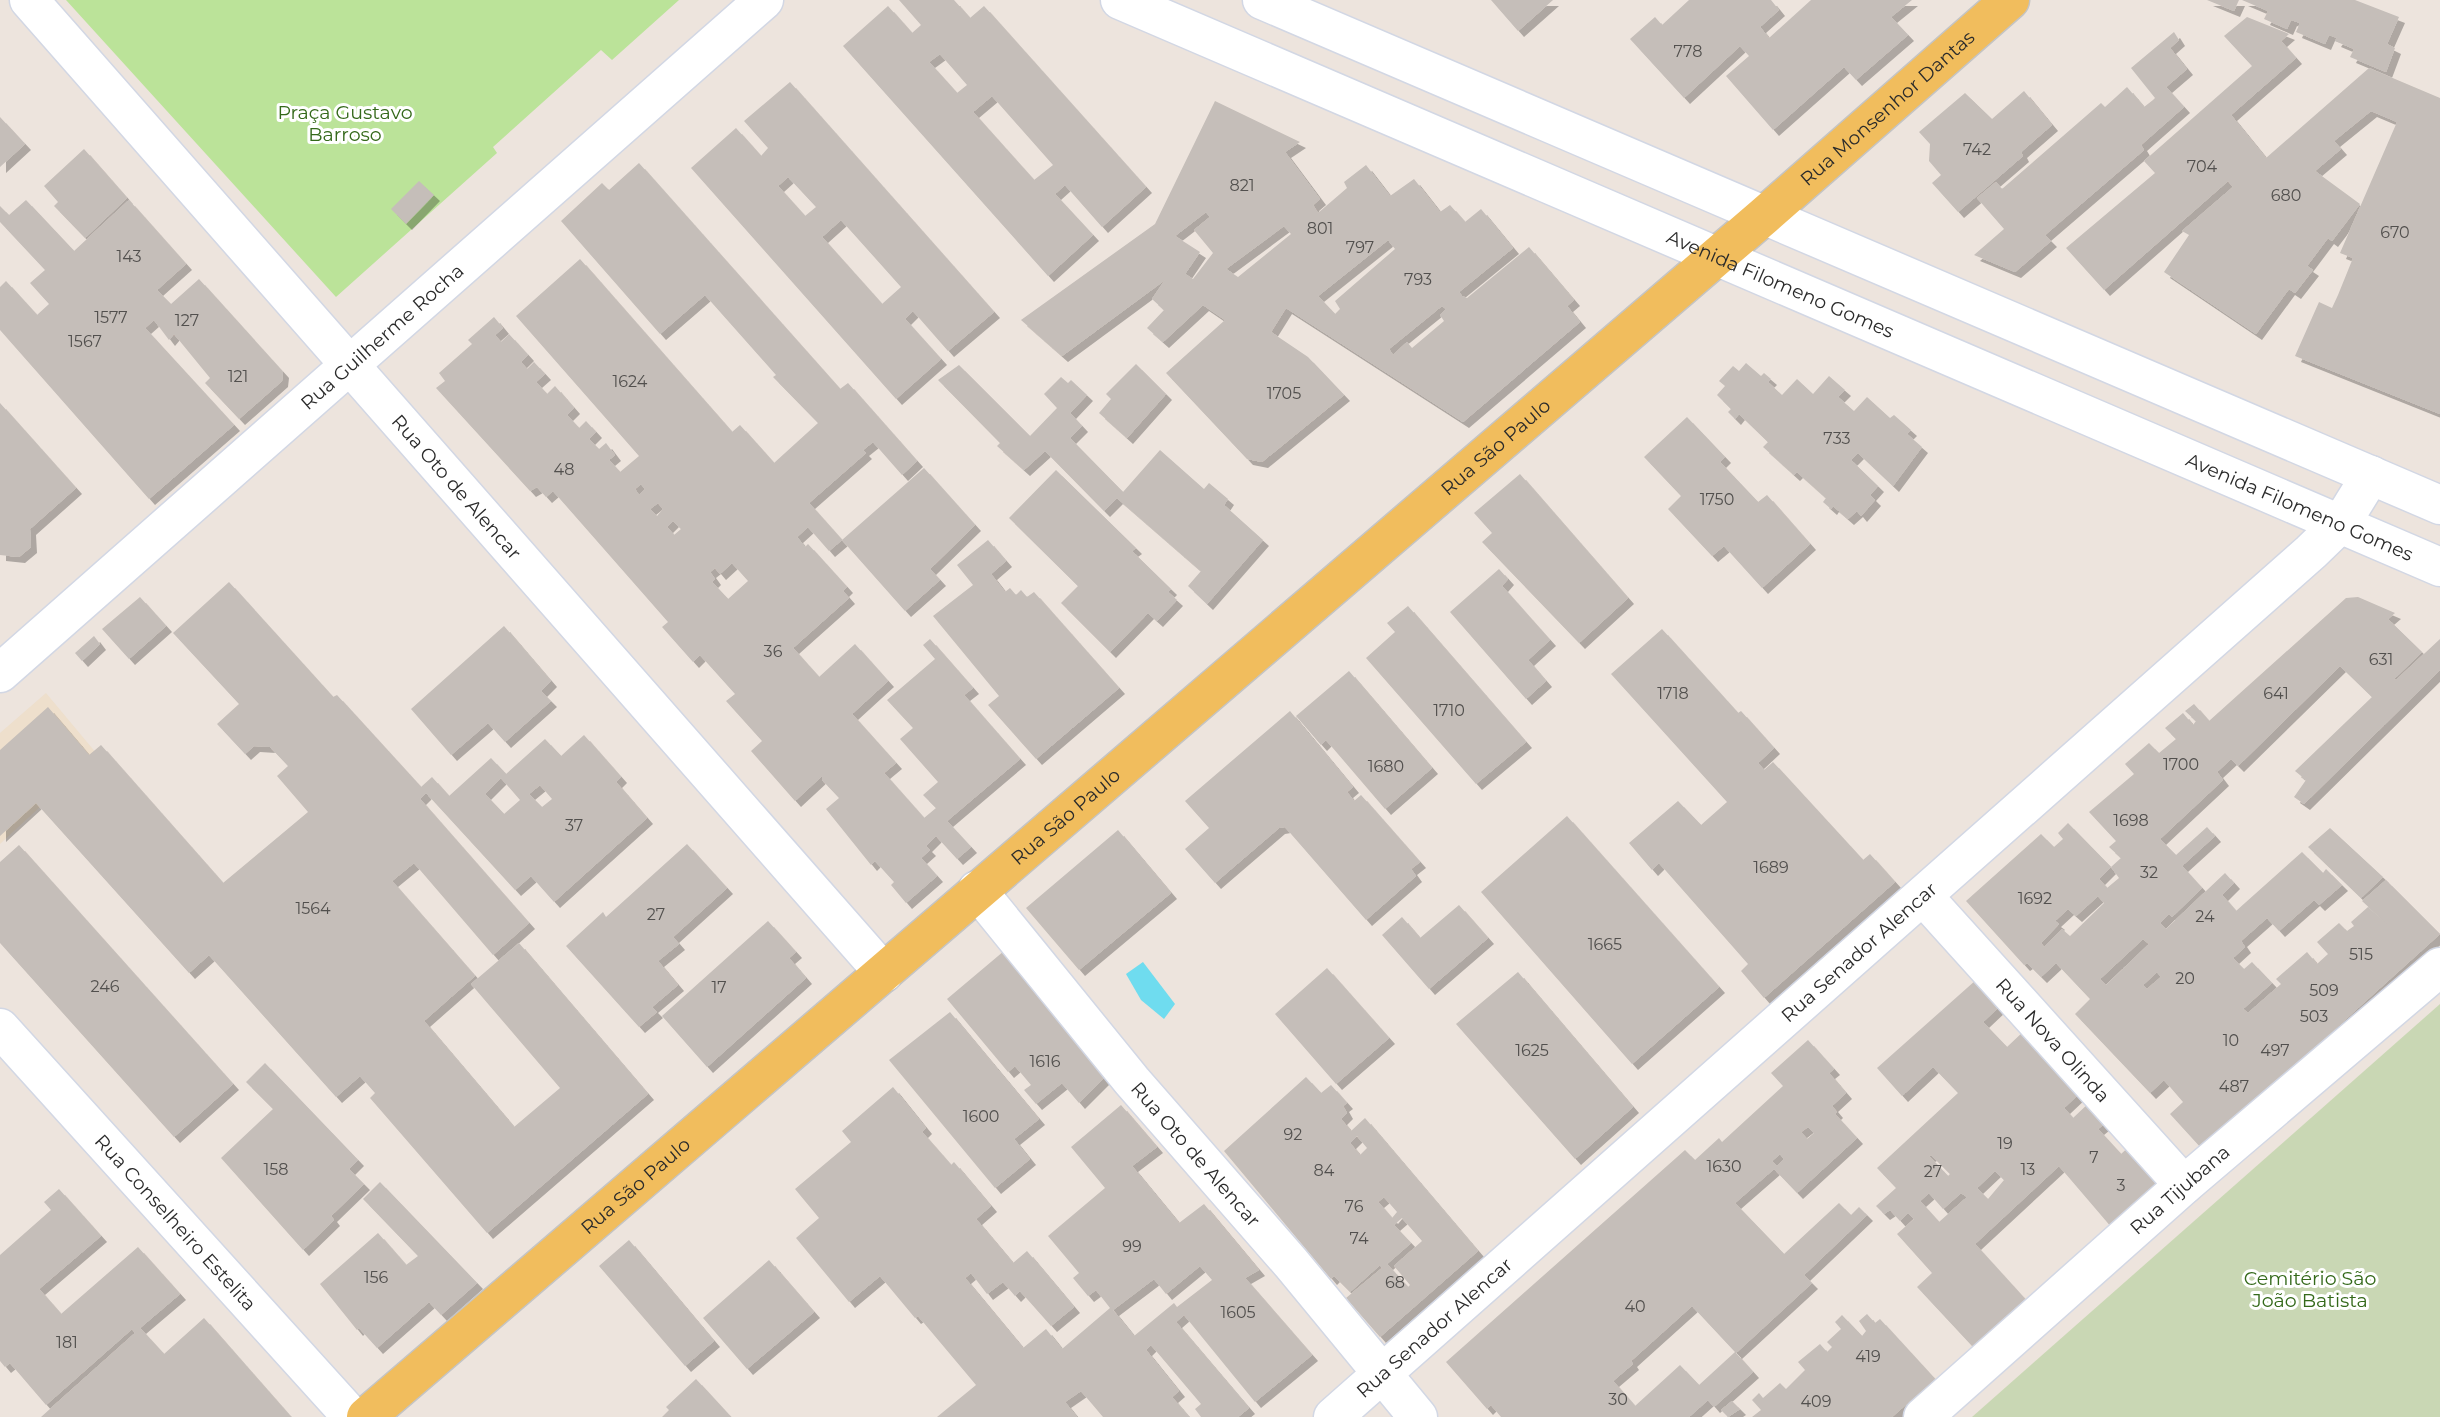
<svg xmlns="http://www.w3.org/2000/svg" width="2440" height="1417" font-family="Montserrat,sans-serif">
<defs>
<filter id="shadow"><feDropShadow dx="6" dy="6" stdDeviation="0" flood-color="#0004"/></filter>
</defs>
<rect width="100%" height="100%" fill="#ede4dd"/>
<!-- education -->
<path fill="#eedfcc" d="M46 693 97 754 0 844V733Z"/>
<!-- green -->
<path fill="#bbe399" d="M66 0H679L612 60 601 50 493 147 497 153 336 297Z"/>
<!-- cemetery -->
<path fill="#c9d7b4" d="M2440 1004V1417H1972Z"/>
<!-- water -->
<path fill="#6fdcef" d="M1143 962 1175 1004 1164 1019 1141 1000 1126 974Z"/>
<!-- building -->
<path fill="#c5beb9" fill-rule="evenodd" filter="url(#shadow)" d="M899 0H954L970 18 984 6 1146 187 1102 227 1065 185 1055 194 1093 235 1048 276 843 46 888 6 912 33 921 25ZM940 54 967 85 957 93 929 62ZM992 96 1053 165 1034 180 973 112Z
M1491 0H1553L1518 31Z
M1689 0H1771L1779 10 1760 27 1769 38 1811 0H1912L1891 17 1908 35 1856 80 1844 67 1773 130 1726 76 1749 56 1740 46 1684 98 1630 39 1655 17 1662 25Z
M2207 0H2239L2234 11Z
M2242 0H2355L2399 17 2387 44 2395 48 2386 72 2350 57 2354 49 2335 41 2337 38 2329 35 2325 44 2296 32 2300 23 2291 20 2287 29 2264 19 2268 11Z
M2247 17 2289 34 2281 41 2296 58 2231 115 2266 158 2369 68 2440 98V414L2295 356 2319 302 2332 308 2338 295 2353 258 2340 253 2397 122 2371 111 2334 141 2341 149 2315 171 2360 204 2332 241 2328 238 2307 266 2313 270 2295 293 2289 289 2256 334 2164 272 2189 235 2182 231 2233 187 2228 181 2104 290 2066 248 2155 173 2144 161 2252 66 2224 36Z
M2174 32 2179 40 2170 48 2187 69 2166 87 2184 107 2141 145 2144 150 2045 235 2051 241 2015 272 1974 255 2004 229 1977 198 1996 182 2002 189 2101 103 2105 107 2127 87 2144 107 2153 100 2155 98 2131 68Z
M790 82 994 312 948 351 913 311 905 319 941 359 896 399 691 168 736 128 761 156 768 148 744 121ZM788 177 816 207 805 216 778 186ZM841 220 901 287 882 304 822 237Z
M2024 91 2052 125 2021 152 2023 156 1958 212 1932 183 1941 175 1929 161 1930 144 1919 132 1965 93 1992 119Z
M1215 101 1300 142 1285 152 1320 199 1313 205 1318 213 1347 188 1344 182 1366 165 1390 196 1414 179 1440 212 1450 205 1465 222 1481 209 1513 248 1459 292 1462 296 1467 298 1529 247 1574 300 1567 306 1580 322 1463 422 1286 308 1271 332 1308 357 1344 395 1262 462 1247 459 1166 373 1225 320 1203 305 1163 342 1147 328 1164 310 1152 299 1165 280 1062 356 1021 320 1155 224ZM1206 212 1210 217 1194 230 1213 253 1193 279 1185 274 1200 252 1175 236ZM1284 226 1291 234 1238 277 1226 269ZM1388 240 1395 249 1335 301 1340 309 1335 314 1318 296ZM1442 306 1446 309 1440 315 1444 321 1412 348 1407 342 1393 355 1389 349Z
M0 117 25 144 0 167Z
M84 149 127 198 85 238 54 206 58 202 44 186Z
M639 163 840 389 848 383 917 461 902 475 873 442 863 450 866 453 809 503 842 540 829 551 808 527 797 537 805 547 808 544 847 587 843 591 849 598 793 648 819 677 855 644 888 681 852 714 896 763 884 773 924 818 936 808 923 795 938 782 900 739 913 728 887 700 935 659 923 645 930 639 973 688 964 695 1020 759 947 821 971 847 957 859 936 836 926 846 930 850 921 858 937 876 906 903 891 885 894 882 875 861 871 865 826 809 839 798 822 780V776L795 801 751 751 762 741 726 701 735 694 700 655 693 662 662 627 668 622 553 491 546 497 537 487 530 491 436 388 445 381 439 373 472 344 468 340 494 317 503 328 495 335 501 342 509 334 528 355 521 362 527 369 534 362 545 374 536 382 547 394 555 386 574 408 567 415 579 428 586 421 596 432 589 439 599 449 606 443 615 455 609 460 620 472 639 456 516 316 580 259 732 432 740 425 774 463 818 423 773 377 776 375 705 295 660 334 561 221 602 183 609 190ZM641 484 645 489 639 495 635 489ZM658 503 663 509 657 516 650 509ZM673 521 681 529 674 535 667 527ZM732 563 748 581 728 599 712 582 715 579 710 572 715 568 720 574Z
M419 181 434 195 406 224 391 209Z
M26 200 74 251 129 200 186 264 157 290 171 304 199 279 283 372 282 381 239 419 205 383 210 378 174 334 169 340 154 320 145 328 234 425 149 499 0 330V287L6 281 37 315 49 304 30 283 45 270 0 222V206L9 215Z
M1746 363 1761 376 1764 373 1771 379 1768 382 1782 395 1797 379 1813 394 1829 376 1845 390 1838 397 1854 411 1867 397 1890 418 1894 415 1911 430 1907 434 1922 447 1893 486 1858 453 1851 460 1878 486 1870 495 1875 500 1861 516 1857 511 1848 519 1833 506 1831 509 1823 502 1826 498 1797 472 1794 475 1763 447 1768 442 1739 414 1735 419 1728 412 1731 409 1717 395 1725 386 1719 381 1733 366 1739 371Z
M1136 364 1166 394 1127 438 1099 413 1111 399 1106 394Z
M959 365 1030 436 1057 408 1044 394 1061 377 1068 383 1071 380 1087 395 1070 413 1082 426 1070 438 1123 492 1160 450 1204 489 1209 483 1228 499 1224 505 1263 540 1207 604 1188 586 1201 571 1117 498 1104 511 1045 451 1024 470 997 446 1000 443 938 380Z
M0 403 76 488 30 529 31 547 19 557 0 555Z
M1687 417 1725 457 1720 462 1758 502 1767 495 1810 544 1762 588 1724 546 1712 556 1668 509 1681 496 1644 457Z
M924 468 975 525 930 569 940 580 905 611 842 540Z
M1056 470 1136 548 1132 551 1171 589 1168 592 1177 600 1157 621 1148 613 1110 652 1061 603 1078 586 1009 518Z
M1520 474 1628 598 1579 643 1482 542 1492 533 1474 513Z
M988 540 1006 561 991 574 1005 592 1010 588 1016 595 1021 590 1027 597 1034 592 1119 688 1036 759 988 705 999 696 933 616 973 585 957 565Z
M1499 569 1508 579 1502 586 1550 640 1528 660 1546 681 1526 699 1450 612Z
M229 582 333 697 337 695 421 787 432 777 449 796 491 758 506 774 545 739 561 756 584 735 621 777 616 782 647 818 554 902 531 876 515 890 426 793 420 799 529 923 493 955 414 863 392 881 475 976 424 1021 514 1127 560 1088 471 984 519 943 648 1094 487 1233 370 1098 375 1093 360 1076 336 1097 209 955 189 973 36 803 0 836V750L48 707 89 755 101 745 223 883 308 812 277 776 288 766 270 747 254 746 245 754 217 724 239 704 173 633ZM501 778 520 800 504 814 485 794ZM540 785 552 799 542 807 529 794Z
M140 597 166 626 129 659 102 629Z
M2358 597 2395 613 2388 619 2422 652 2394 679 2396 680 2440 639V670L2304 804 2294 797 2306 780 2295 771 2372 697 2340 666 2238 766 2231 759 2217 772 2223 780 2160 839 2176 855 2207 827 2215 836 2182 866 2202 888 2172 917 2169 914 2160 923 2166 929 2225 873 2234 883 2222 895 2236 911 2302 852 2323 873 2326 869 2342 885 2319 905 2314 900 2279 931 2267 918 2241 941 2245 947 2233 958 2244 969 2252 962 2272 983 2243 1009 2248 1013 2281 984 2276 979 2307 952 2317 964 2328 954 2317 942 2339 923 2347 931 2354 926 2351 922 2368 907 2388 925 2362 901 2386 880 2440 934 2202 1149 2170 1114 2183 1102 2164 1080 2150 1093 2075 1014 2090 999 2056 963 2041 977 2027 963 2024 965 1966 901 2041 834 2054 847 2063 839 2058 833 2068 823 2111 867 2099 879 2107 888 2119 878 2111 867 2121 858 2109 847 2116 841 2089 812 2134 774 2125 764 2149 743 2159 753 2176 739 2165 728 2183 713 2193 725 2196 721 2185 711 2194 704 2209 721 2346 598ZM2098 896 2104 903 2070 936 2062 929 2044 947 2041 943 2059 924 2055 921 2068 909 2076 916ZM2143 939 2149 944 2106 985 2100 979ZM2157 972 2161 977 2147 989 2143 985Z
M1408 606 1526 742 1476 784 1366 658 1395 632 1387 623Z
M504 626 551 681 541 691 551 701 505 742 488 723 451 755 411 709Z
M1662 629 1738 713 1741 711 1774 748 1758 763 1764 770 1773 762 1863 860 1870 854 1895 882 1764 998 1741 971 1748 964 1659 863 1652 870 1629 843 1678 801 1701 825 1727 802 1611 674Z
M94 636 100 644 82 661 75 653Z
M1349 671 1432 768 1385 809 1326 740 1321 745 1296 716Z
M1290 711 1353 787 1347 792 1354 801 1361 795 1420 862 1411 869 1416 876 1366 920 1285 827 1279 828 1215 883 1185 849 1209 828 1185 801Z
M1567 816 1719 987 1632 1064 1481 892Z
M2330 828 2383 877 2361 898 2308 847Z
M1118 830 1171 893 1079 970 1026 908Z
M687 844 727 888 673 937 679 944 658 961 678 985 652 1007 657 1012 639 1027 566 946 603 912 606 917Z
M19 845 233 1084 174 1137 0 943V862Z
M1459 905 1488 938 1429 989 1382 935 1402 917 1420 938Z
M768 921 796 952 789 958 806 978 707 1067 662 1016Z
M1004 951 1107 1075 1079 1103 1062 1083 1036 1104 1024 1090 1031 1085 1015 1066 1008 1072 947 999Z
M1327 968 1389 1038 1336 1084 1275 1014Z
M1518 972 1633 1107 1575 1159 1456 1024Z
M1976 980 2001 1005 1983 1022 2007 1047 2025 1030 2082 1091 2064 1108 2073 1118 2091 1101 2109 1120 2098 1129 2121 1154 2132 1144 2170 1184 2112 1228 2059 1166 1975 1244 2025 1299 1972 1346 1917 1287 1932 1273 1897 1234 1914 1219 1908 1213 1900 1221 1890 1210 1884 1214 1876 1206 1896 1188 1877 1168 1958 1093 1933 1067 1902 1096 1877 1068ZM1931 1155 1950 1174 1948 1176 1929 1156ZM1995 1171 2004 1180 1988 1199 1977 1188ZM1929 1193 1943 1209 1961 1193 1967 1197 1939 1222 1920 1201Z
M950 1012 1039 1119 1014 1139 1030 1159 995 1188 889 1060Z
M1808 1040 1834 1069 1829 1073 1846 1093 1832 1106 1837 1112 1835 1114 1857 1138 1797 1193 1774 1169 1735 1203 1784 1254 1839 1203 1851 1215 1859 1207 1867 1215 1804 1275 1812 1283 1736 1353 1753 1372 1714 1407 1708 1400 1689 1417H1501L1491 1405 1487 1409 1446 1362 1685 1150 1695 1160 1719 1138 1722 1142 1783 1086 1771 1073ZM1808 1127 1814 1133 1807 1139 1801 1132ZM1780 1154 1784 1159 1777 1166 1772 1161ZM1692 1306 1735 1352 1699 1385 1680 1365 1635 1406 1613 1381 1633 1364 1631 1361Z
M265 1063 358 1160 349 1169 364 1184 331 1216 334 1220 303 1250 221 1158 273 1109 246 1082Z
M1306 1077 1321 1093 1331 1085 1347 1103 1343 1106 1347 1113 1341 1119 1351 1131 1365 1118 1478 1251 1380 1337 1346 1298 1382 1268 1380 1265 1350 1292 1334 1276 1331 1279 1224 1151ZM1357 1136 1367 1148 1360 1155 1350 1143ZM1384 1197 1397 1212 1392 1218 1378 1202ZM1402 1218 1422 1241 1394 1266 1410 1285 1408 1287 1387 1264 1411 1243 1394 1225Z
M893 1087 926 1128 922 1132 951 1165 954 1162 991 1206 976 1219 1013 1263 1027 1251 1074 1307 1051 1326 1020 1291 1015 1296 1003 1282 987 1294 971 1273 965 1278 1023 1348 1046 1329 1062 1349 1110 1308 1096 1290 1088 1296 1073 1278 1079 1273 1048 1236 1105 1188 1071 1147 1121 1105 1157 1147 1132 1166 1179 1223 1204 1204 1259 1270 1245 1278 1312 1355 1255 1402 1184 1315 1176 1322 1249 1408 1238 1417H1201L1195 1409 1201 1404 1151 1345 1146 1350 1179 1391 1172 1397 1189 1417H1103L1081 1391 1065 1402 1077 1417H937L976 1385 918 1316 915 1318 880 1276 849 1302 796 1238 819 1218 795 1189 851 1142 842 1131ZM1200 1266 1212 1280 1177 1307 1174 1303 1134 1336 1113 1310 1154 1279 1166 1294Z
M380 1182 477 1283 441 1315 429 1302 377 1348 359 1328 357 1330 320 1284 378 1233 406 1265 418 1256 363 1199Z
M59 1189 101 1236 39 1289 61 1314 138 1247 180 1294 140 1328 164 1354 204 1318 291 1417H41L135 1333 132 1329 46 1405 10 1363 5 1367 0 1361V1255L51 1210 44 1202Z
M629 1240 714 1341 685 1366 599 1266Z
M769 1260 814 1312 747 1369 703 1318Z
M1867 1314 1875 1323 1880 1319 1935 1379 1892 1417H1752L1761 1410 1752 1400 1759 1393 1763 1398 1780 1383 1786 1389 1805 1370 1798 1362 1820 1344 1827 1352 1832 1347 1827 1342 1841 1329 1835 1322 1842 1315 1862 1336 1866 1331 1859 1321Z
M696 1379 731 1417H662L669 1410 666 1407Z
M1732 1401 1740 1409 1728 1417 1721 1410Z"/>
<g fill="none" stroke-linecap="round" stroke-linejoin="round">
<defs>
<g id="minor">
<path id="s1" d="M29 0 884 973"/>
<path id="s2" d="M1120 0 2440 567"/>
<path d="M1262 0 2440 505"/>
<path id="s3" d="M0 673 764 0"/>
<path id="s4" d="M977 890 1132 1081 1291 1263 1418 1417"/>
<path id="s5" d="M1923 896 2184 1185"/>
<path id="s6" d="M0 1028 352 1417"/>
<path id="s7" d="M1333 1417 2311 552 2342 522 2371 475"/>
<path id="s8" d="M1923 1417 2184 1185 2440 967"/>
</g>
<g id="major">
<path id="s9" d="M366 1417 1764 216 2010 0"/>
</g>
</defs>
<!-- minor casing -->
<use href="#minor" stroke="#d2d7e4" stroke-width="41"/>
<!-- major casing -->
<use href="#major" stroke="#c4c4c4" stroke-width="41"/>
<!-- minor -->
<use href="#minor" stroke="#fff" stroke-width="38"/>
<!-- major -->
<use href="#major" stroke="#f1bd5d" stroke-width="38"/>
</g>
<g text-anchor="middle" stroke-width="6" stroke-linejoin="round" paint-order="stroke">
<!-- number labels -->
<g font-size="16" fill="#52504e">
<text x="1688" y="57">778</text>
<text x="1977" y="155">742</text>
<text x="2202" y="172">704</text>
<text x="1242" y="191">821</text>
<text x="2286" y="201">680</text>
<text x="1320" y="234">801</text>
<text x="2395" y="238">670</text>
<text x="1360" y="253">797</text>
<text x="129" y="262">143</text>
<text x="1418" y="285">793</text>
<text x="111" y="323">1577</text>
<text x="187" y="326">127</text>
<text x="85" y="347">1567</text>
<text x="238" y="382">121</text>
<text x="630" y="387">1624</text>
<text x="1284" y="399">1705</text>
<text x="1837" y="444">733</text>
<text x="564" y="475">48</text>
<text x="1717" y="505">1750</text>
<text x="773" y="657">36</text>
<text x="2381" y="665">631</text>
<text x="1673" y="699">1718</text>
<text x="2276" y="699">641</text>
<text x="1449" y="716">1710</text>
<text x="2181" y="770">1700</text>
<text x="1386" y="772">1680</text>
<text x="2131" y="826">1698</text>
<text x="574" y="831">37</text>
<text x="1771" y="873">1689</text>
<text x="2149" y="878">32</text>
<text x="2035" y="904">1692</text>
<text x="313" y="914">1564</text>
<text x="656" y="920">27</text>
<text x="2205" y="922">24</text>
<text x="1605" y="950">1665</text>
<text x="2361" y="960">515</text>
<text x="2185" y="984">20</text>
<text x="105" y="992">246</text>
<text x="719" y="993">17</text>
<text x="2324" y="996">509</text>
<text x="2314" y="1022">503</text>
<text x="2231" y="1046">10</text>
<text x="1532" y="1056">1625</text>
<text x="2275" y="1056">497</text>
<text x="1045" y="1067">1616</text>
<text x="2234" y="1092">487</text>
<text x="981" y="1122">1600</text>
<text x="1293" y="1140">92</text>
<text x="2005" y="1149">19</text>
<text x="2094" y="1163">7</text>
<text x="1724" y="1172">1630</text>
<text x="276" y="1175">158</text>
<text x="2028" y="1175">13</text>
<text x="1324" y="1176">84</text>
<text x="1933" y="1177">27</text>
<text x="2121" y="1191">3</text>
<text x="1354" y="1212">76</text>
<text x="1359" y="1244">74</text>
<text x="1132" y="1252">99</text>
<text x="376" y="1283">156</text>
<text x="1395" y="1288">68</text>
<text x="1635" y="1312">40</text>
<text x="1238" y="1318">1605</text>
<text x="67" y="1348">181</text>
<text x="1868" y="1362">419</text>
<text x="1618" y="1405">30</text>
<text x="1816" y="1407">409</text>
</g>
<!-- street labels -->
<g font-size="19" fill="#2b2b2b" stroke="#fff">
<text dy="7" stroke="none"><textPath href="#s9" startOffset="2007">Rua Monsenhor Dantas</textPath></text>
<text dy="7" stroke="none"><textPath href="#s2" startOffset="719">Avenida Filomeno Gomes</textPath></text>
<text dy="7" stroke="none"><textPath href="#s3" startOffset="509">Rua Guilherme Rocha</textPath></text>
<text dy="7" stroke="none"><textPath href="#s9" startOffset="1489">Rua São Paulo</textPath></text>
<text dy="7" stroke="none"><textPath href="#s1" startOffset="648">Rua Oto de Alencar</textPath></text>
<text dy="7" stroke="none"><textPath href="#s2" startOffset="1284">Avenida Filomeno Gomes</textPath></text>
<text dy="7" stroke="none"><textPath href="#s9" startOffset="922">Rua São Paulo</textPath></text>
<text dy="7" stroke="none"><textPath href="#s7" startOffset="702">Rua Senador Alencar</textPath></text>
<text dy="7" stroke="none"><textPath href="#s5" startOffset="194">Rua Nova Olinda</textPath></text>
<text dy="7" stroke="none"><textPath href="#s4" startOffset="343">Rua Oto de Alencar</textPath></text>
<text dy="7" stroke="none"><textPath href="#s9" startOffset="355">Rua São Paulo</textPath></text>
<text dy="7" stroke="none"><textPath href="#s8" startOffset="343">Rua Tijubana</textPath></text>
<text dy="7" stroke="none"><textPath href="#s6" startOffset="262">Rua Conselheiro Estelita</textPath></text>
<text dy="7" stroke="none"><textPath href="#s7" startOffset="135">Rua Senador Alencar</textPath></text>
</g>
<!-- park labels -->
<g font-size="19" fill="#34691a" stroke="#fff">
<text x="345" y="119">Praça Gustavo<tspan x="345" dy="22">Barroso</tspan></text>
<text x="2310" y="1285">Cemitério São<tspan x="2310" dy="22">João Batista</tspan></text>
</g>
</g>
</svg>
